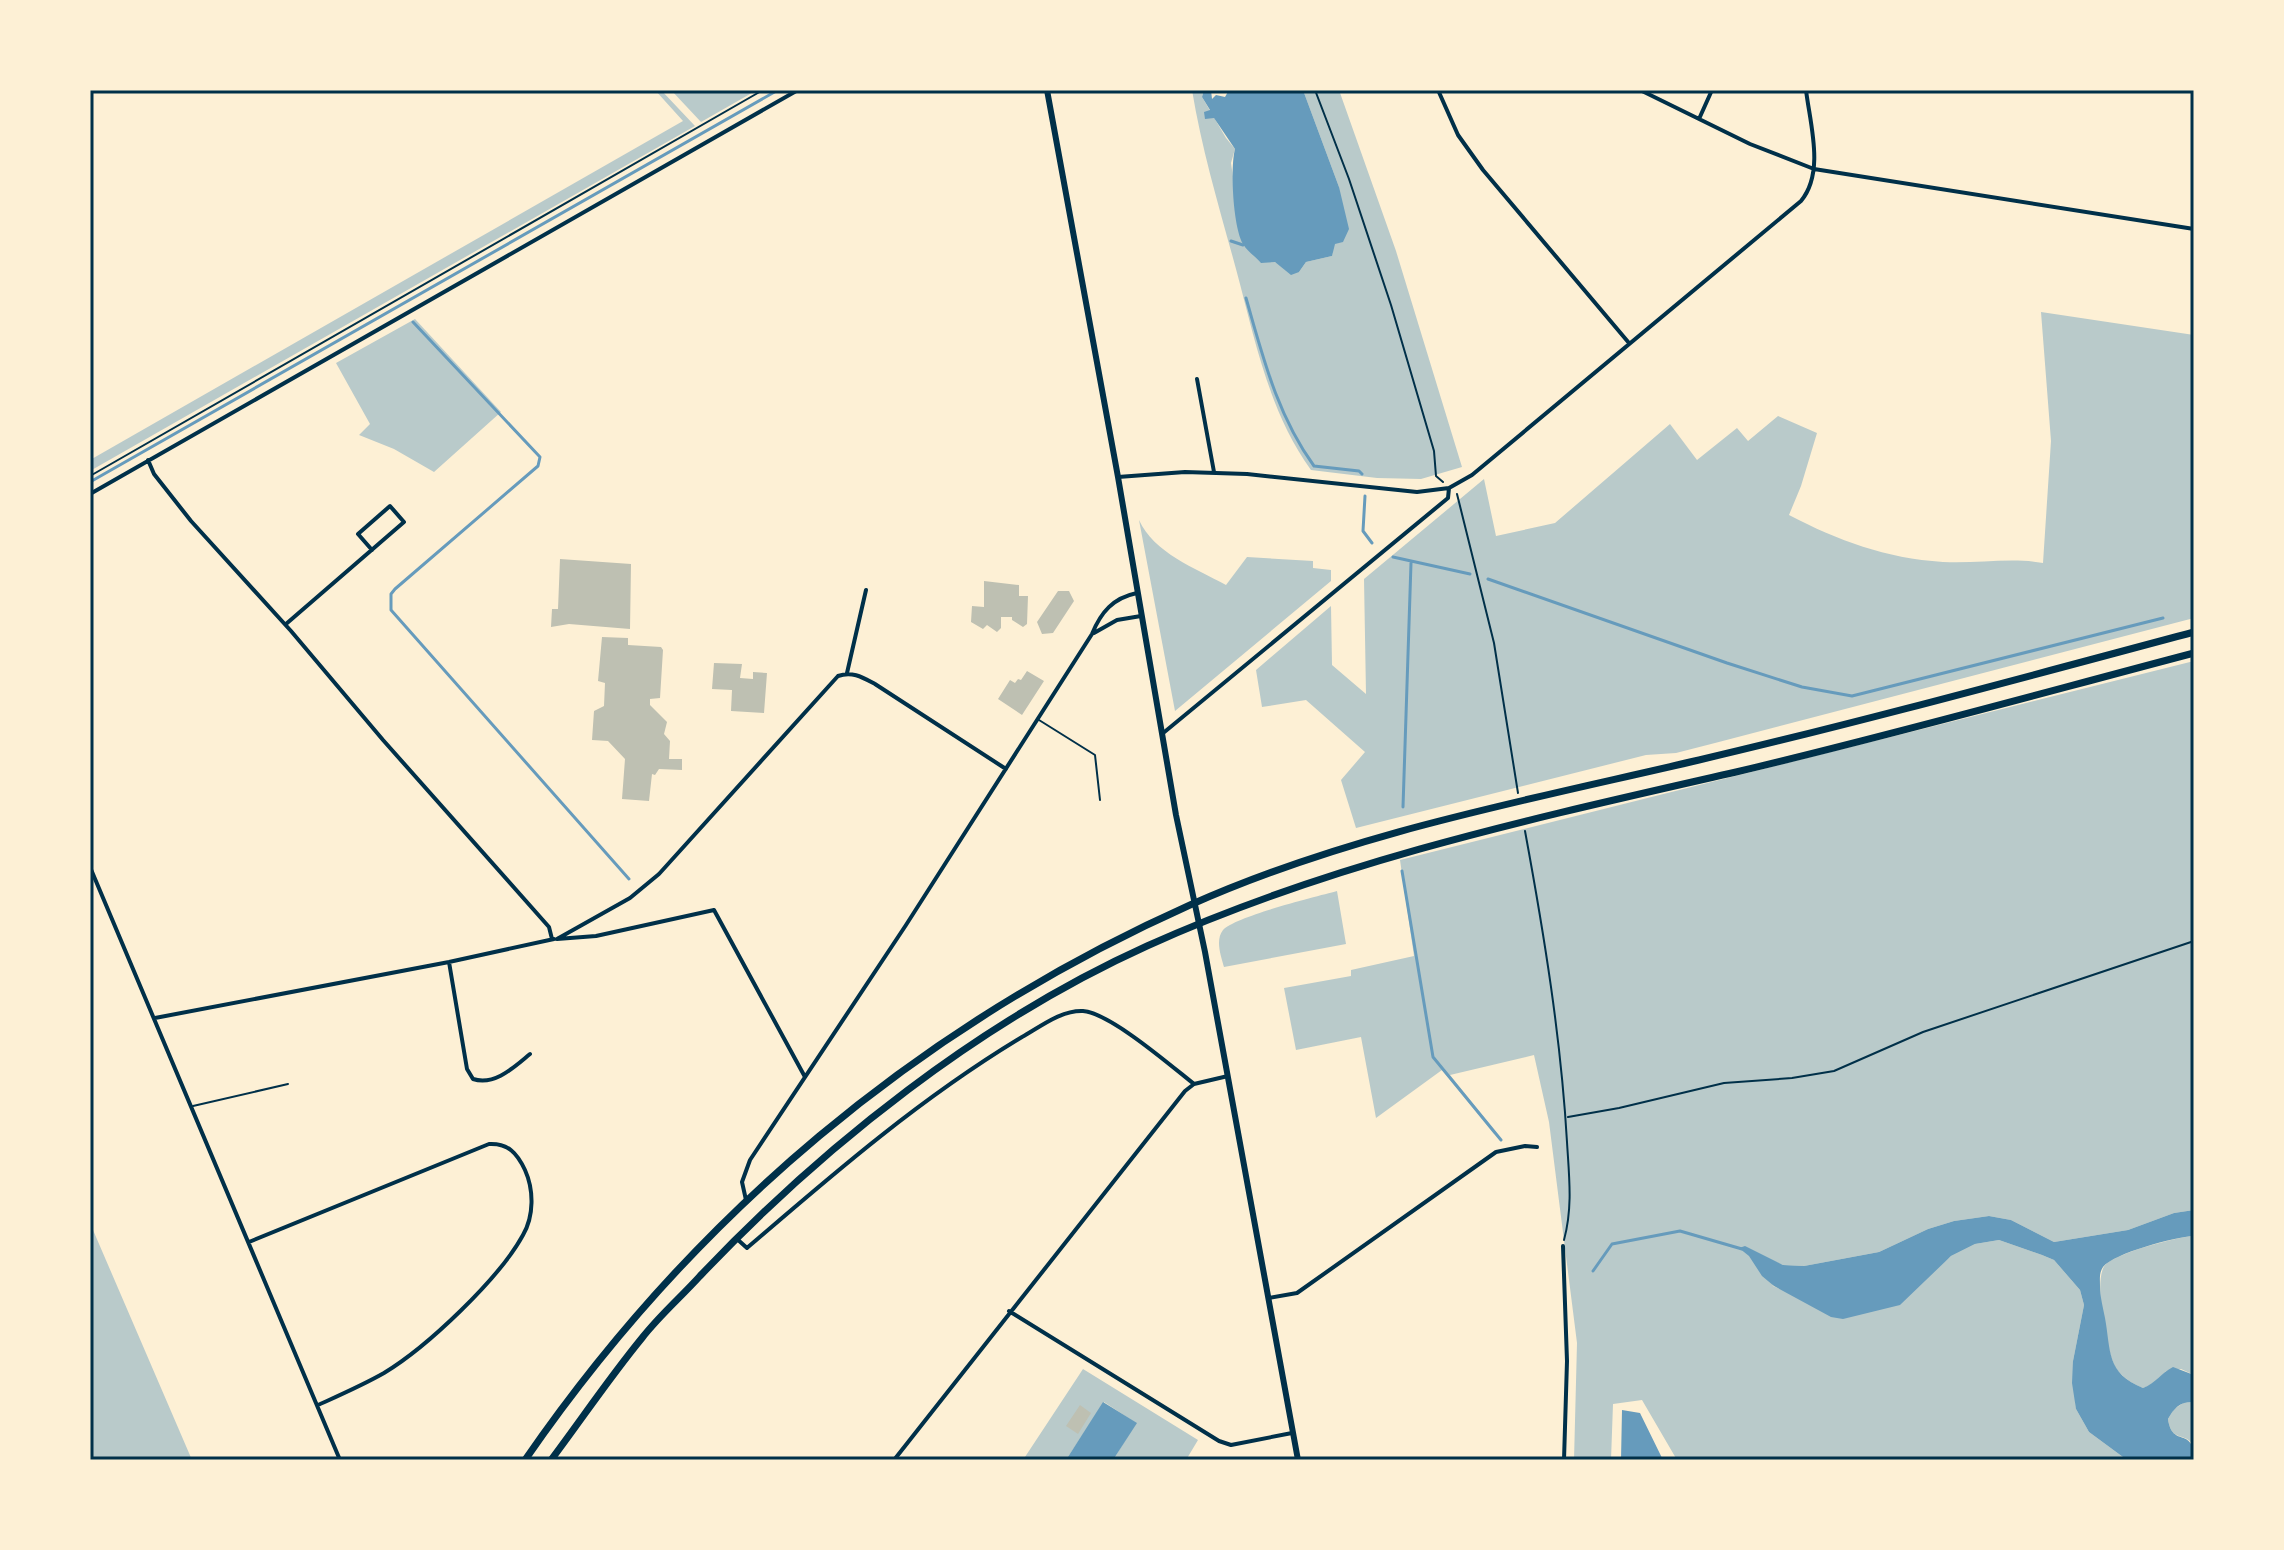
<svg xmlns="http://www.w3.org/2000/svg" width="2284" height="1550" font-family="'Nunito Sans',sans-serif">
<rect width="100%" height="100%" fill="#fdf0d5"/>
<!-- green -->
<path fill="#b9caca" d="M655 90H661L695 126 90 471V460L683 121Z
M671 90H757L701 122Z
M1192 90H1204L1202 97 1226 138 1235 149 1231 163 1235 191 1275 262 1299 272 1306 262 1332 256 1339 187 1303 90H1339L1396 251 1462 467 1421 479 1377 478 1311 470C1268 410 1255 339 1236 269 1220 210 1202 151 1192 90Z
M2041 312 2194 335V618L1715 743 1676 753 1646 755 1356 828 1341 780 1365 752 1306 700 1262 707 1256 670 1331 606 1332 665 1366 694 1364 579 1484 479 1496 536 1555 523 1670 424 1697 460 1737 428 1748 441 1778 416 1817 433 1801 486 1789 515C1839 541 1885 558 1943 562 1976 564 2011 557 2043 563L2051 441Z
M415 319 501 412 434 472 394 449 359 435 370 424 336 363Z
M1139 520C1154 553 1195 568 1226 585L1247 557 1313 561V568L1331 570V581L1175 711Z
M2194 661V1210L2174 1213 2128 1230 2054 1242 2011 1220 1989 1216 1954 1221 1928 1229 1879 1252 1804 1266 1783 1265 1765 1258 1773 1286 1799 1297 1930 1274 1951 1256 1975 1244 1999 1240 2042 1255 2054 1260 2080 1290 2084 1305 2073 1361 2076 1409 2089 1432 2127 1460H1677L1642 1400 1613 1404 1611 1460H1574L1577 1343 1549 1122 1534 1055 1450 1075 1499 1136 1494 1134 1442 1070 1376 1118 1361 1037 1296 1050 1284 988 1351 976V970L1414 956 1400 860Z
M1337 891 1346 944 1224 967C1221 956 1215 940 1223 930 1236 916 1315 897 1337 891Z
M90 1223 192 1460H90Z
M2194 1236V1375L2181 1369 2166 1371 2154 1384 2143 1388C2133 1384 2125 1379 2118 1371 2106 1357 2092 1276 2106 1264 2118 1253 2176 1237 2194 1236Z
M1083 1369 1198 1440 1186 1460H1113L1136 1423 1104 1402 1066 1460H1023Z
M2185 1402H2194V1446C2185 1431 2171 1443 2168 1419L2174 1409Z"/>
<!-- water -->
<path fill="#669bbc" d="M1204 90H1211L1212 99 1216 95 1225 97 1229 90H1303L1339 187 1349 229 1343 242 1335 244 1332 256 1306 262 1299 272 1291 275 1275 262 1261 263C1256 257 1247 251 1243 244 1233 227 1230 168 1235 149L1214 118 1205 119 1204 112 1210 110 1202 97Z
M2194 1210V1236C2175 1237 2114 1253 2103 1267 2099 1273 2100 1279 2100 1286 2100 1297 2103 1307 2105 1318 2111 1351 2106 1373 2143 1388 2156 1383 2161 1373 2173 1367L2194 1375V1402C2180 1401 2174 1408 2168 1419 2172 1449 2194 1425 2194 1460H2127L2089 1432 2076 1409 2072 1383 2073 1361 2084 1305 2080 1290 2054 1260 2042 1255 1999 1240 1975 1244 1951 1256 1900 1305 1843 1319 1831 1317 1774 1286 1762 1276 1749 1256 1739 1248 1745 1246 1783 1265 1804 1266 1879 1252 1928 1229 1954 1221 1989 1216 2011 1220 2054 1242 2128 1230 2174 1213Z
M1103 1402 1137 1423 1113 1460H1066Z
M1622 1410 1640 1413 1663 1460H1621Z"/>
<g fill="none" stroke-linecap="round" stroke-linejoin="round">
<!-- stream -->
<path stroke="#669bbc" stroke-width="3" d="M1231 241 1243 245
M1246 298C1263 357 1277 415 1314 466L1359 471 1362 474
M413 322 540 457 538 466 395 589 391 594V610L629 879
M90 482 778 90
M1365 496 1363 531 1372 543
M1393 557 1470 574
M1488 579 1727 663 1802 687 1852 696 2163 618
M1403 807 1411 563
M1402 871 1433 1057 1501 1140
M1593 1271 1612 1244 1680 1231 1742 1249"/>
</g>
<!-- building -->
<path fill="#bec0b2" d="M560 559 631 564 630 629 569 624 551 627 552 609H558Z
M984 581 1019 585V596H1028L1027 624 1023 627 1012 620V617H1001V628L997 632 987 625 983 629 971 622 972 606 984 607Z
M1058 591H1069L1074 601 1053 633 1042 634 1037 622Z
M602 637 628 638V645L661 647 663 650 660 698 650 699V705L667 722 664 734 670 741 669 759H682V770L659 769 655 775 652 774 649 801 622 799 625 759 608 741 592 740 594 711 604 706 605 683 598 681Z
M714 663 742 664 740 678 753 679V672L767 673 764 713 731 711 732 690 712 689Z
M1027 671 1044 681 1022 715 998 699 1010 680 1015 683 1018 679 1021 680Z
M1080 1405 1091 1413 1078 1434 1066 1426Z"/>
<g fill="none" stroke-linecap="round" stroke-linejoin="round">
<!-- path -->
<path stroke="#003049" stroke-width="2" d="M1315 90 1349 179 1391 305 1434 451 1436 476 1443 482
M90 476 763 90
M1457 494 1494 643 1518 793
M1525 831C1544 934 1561 1038 1567 1142 1569 1176 1573 1207 1564 1240
M1568 1117 1619 1108 1724 1083 1792 1078 1834 1071 1923 1032 2194 941"/>
<!-- service -->
<path stroke="#003049" stroke-width="2" d="M1039 720 1095 755 1100 800
M193 1106 288 1084"/>
<!-- minor -->
<path stroke="#003049" stroke-width="4" d="M1438 90 1458 135 1483 170 1629 343
M1640 90 1750 144 1814 169 2194 229
M1699 119 1712 90
M1197 379 1214 472
M148 460 154 474 191 521 291 631 383 740 549 927 552 939
M1118 477 1185 472 1247 474 1417 492 1449 488 1472 475 1801 201C1825 172 1810 124 1806 90
M90 494 798 90
M286 624 404 522 390 506 358 534 372 550
M1094 633 1117 620 1141 616
M847 673 866 590
M1162 734 1448 498 1449 488
M90 867 340 1460
M449 962 467 1069 473 1079C495 1086 514 1067 530 1054
M155 1018 449 962 554 939
M805 1077 714 910 596 936 557 939 630 898 659 874 838 676C852 671 862 677 875 684L1006 769
M746 1200 742 1182 750 1160 906 925 1092 634C1101 612 1113 598 1137 593
M737 1239 747 1248C834 1173 922 1097 1022 1037 1040 1027 1061 1010 1083 1011 1110 1013 1170 1065 1194 1084
M249 1242 489 1144C508 1143 517 1153 525 1170 534 1190 534 1216 523 1235 499 1279 427 1347 384 1373 363 1385 340 1395 318 1405
M1563 1246 1567 1361 1564 1460
M1269 1298 1297 1293 1496 1152 1525 1146 1537 1147
M1009 1311 1219 1441 1231 1445 1292 1433
M894 1460 1185 1091 1194 1084 1228 1076"/>
<!-- secondary -->
<path stroke="#003049" stroke-width="6" d="M1047 90 1118 477 1176 815 1205 952 1298 1460"/>
<!-- primary -->
<path stroke="#003049" stroke-width="7" d="M525 1460C694 1215 919 1026 1190 905 1351 833 1528 800 1699 760 1865 721 2029 676 2194 632
M551 1460C581 1420 610 1377 642 1338 659 1316 681 1297 700 1276 824 1145 981 1021 1147 946 1335 861 1535 818 1736 772 1889 736 2042 693 2194 653"/>
</g>
<!-- border -->
<rect width="2284" height="1550" fill="none" stroke="#fdf0d5" stroke-width="184"/>
<rect x="92" y="92" width="2100" height="1366" fill="none" stroke="#003049" stroke-width="3"/>
</svg>
